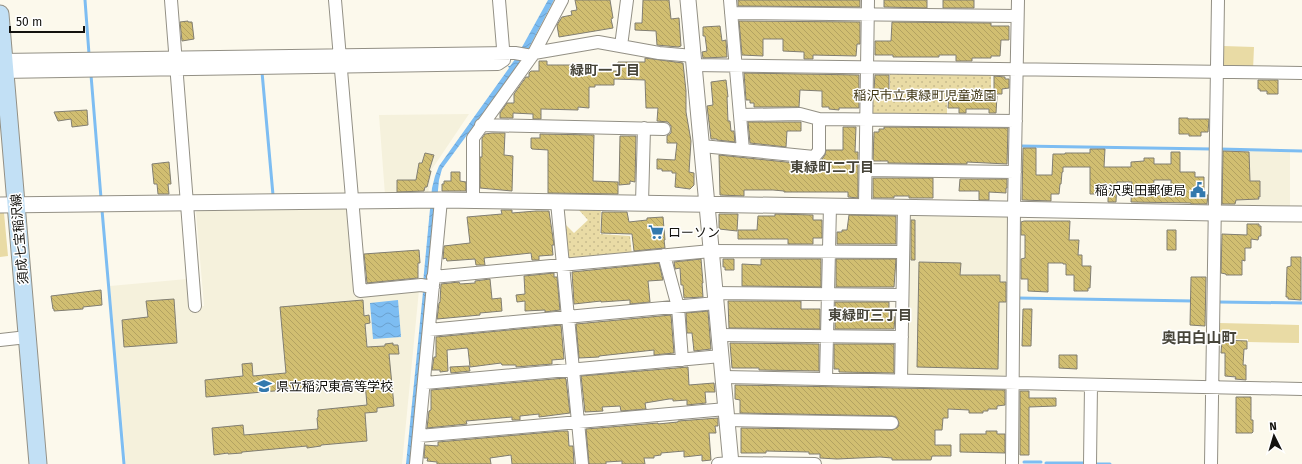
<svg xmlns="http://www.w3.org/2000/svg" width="1302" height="464" font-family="'Fira Sans','Noto Sans JP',sans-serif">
<defs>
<pattern id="park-dots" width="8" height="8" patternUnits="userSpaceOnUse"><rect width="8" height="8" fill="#e9dba5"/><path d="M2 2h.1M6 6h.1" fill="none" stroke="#c7bb8d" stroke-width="1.8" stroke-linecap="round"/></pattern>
<pattern id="water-waves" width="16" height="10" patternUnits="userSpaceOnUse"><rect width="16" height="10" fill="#7dbdf2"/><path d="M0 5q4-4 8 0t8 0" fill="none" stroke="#6ba1ce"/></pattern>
<pattern id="building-back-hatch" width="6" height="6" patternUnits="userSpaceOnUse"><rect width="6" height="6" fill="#d1be71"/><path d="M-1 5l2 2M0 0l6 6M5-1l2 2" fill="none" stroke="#b3a261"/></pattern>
</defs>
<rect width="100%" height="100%" fill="#fcf9ec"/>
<!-- built -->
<path fill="#f5f1dc" d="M469 114 432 169 428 194 385 195 379 115Z
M1221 150 1290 152V207H1220Z
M199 209H346L349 213 355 295 419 290 402 464H126L110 286 187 279 189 307 204 306 196 212Z
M910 213 1006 215 1010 218 1007 373 1002 379 906 377Z"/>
<!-- green -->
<path fill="#e9dba5" d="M1223 46 1254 47 1253 70 1223 69Z
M0 209 4 213 8 256 0 257Z
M1219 323 1299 325V343L1248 342V339H1219Z"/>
<!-- park -->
<path fill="url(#park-dots)" d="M890 72 991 73V94H947V117L875 116 871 113V97H890Z
M577 208H601L600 234 630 236 632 255 571 260 567 258 564 223 574 233 588 220Z"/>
<!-- water -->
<path fill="url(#water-waves)" d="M548 0H554L523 59 442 169 439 180 411 464H406L423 292H420L423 283 432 188 435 176 439 166 509 68 508 66H510L516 58Z
M398 300 401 337 373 339 370 303Z"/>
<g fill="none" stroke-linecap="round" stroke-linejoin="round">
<!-- stream -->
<path stroke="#7dbdf2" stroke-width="3" d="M85 0 89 54
M262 72 273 195
M91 75 101 198
M1020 146 1212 149
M1219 149 1302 151
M102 210 124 464
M1017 298 1193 301
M1218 302 1302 303
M1024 462H1041
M1046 463H1085
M1094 464H1110"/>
</g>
<!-- building -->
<path fill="url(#building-back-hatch)" stroke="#817e72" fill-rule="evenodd" d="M575 0H610L613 18 611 19 613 28 559 37 557 25 562 17 572 15 571 11 577 10Z
M643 0H669L671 19 679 18 681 46 678 47 657 45 656 31 635 30V23H642Z
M738 0H860V7L738 6Z
M884 0H927V8L884 7Z
M943 0H974V8H943Z
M188 21V22H192L194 39 182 41 180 22Z
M739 21 860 22V44H857L856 56 813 55V59H804V52L783 51V39H763V56L742 55Z
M892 22 991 23V26H1009V40H1001L1000 56H991V58H972V61H956V55H939V57H893V55H875V41H891Z
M720 26 722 41 726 40 727 57 703 58 702 52 707 51 705 36H703V27Z
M645 58 683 63 686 91V112L691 141 689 172 694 173V185L690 189 675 187 676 173H672V171H662V169H657V159L675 160 677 143H667V136L671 133V126L668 122 657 121 658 108H646L645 80 614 79V85H595V87H589V108L578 107V110L541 109V119H533V114L513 113V118H500V113L507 103H514V94L526 77H529V73L531 71H539V61H547V65H590V71H618V62H645Z
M744 73 859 75V108H839V110L829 109V107H822V91L800 90 799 107H754V103H750V100H746Z
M875 75H889V89H874Z
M994 76 1005 77V79H1009V88L1002 89V94H994Z
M726 80 728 97H727L728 121H730L731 131H734L735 142 717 140V139H711L707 106 713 105 711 82Z
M1258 80H1278V94H1267V91H1260V89H1258Z
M965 94 997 96 996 113H989V109H966V113H959V108H948L949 95Z
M87 110 88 125 72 127 71 119 58 121 54 112Z
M1179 118H1188V119H1209L1208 132H1201V136H1189V134H1179Z
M748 122H801V131H787L786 147 750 143Z
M843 127H856L855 152H858V198L848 197V192H784V191L773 190H744V196L720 195 719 155 805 164V169H822V159L825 155 826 150H843Z
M884 127 1008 128 1007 164 967 162V164L888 163V161H873L874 132H879V129H884Z
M492 133H505L504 155 513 156 512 191 480 188V157H482V138L485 134Z
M540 134 594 135 593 181 618 182V194L548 193V150L532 149 531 148V138H540Z
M620 136H636L635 182 630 181V184L619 185Z
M1023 148H1036V175H1052L1053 154H1065V153H1090V149H1105L1104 167H1131V162L1144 161V158H1154V164H1171V152H1180V172H1195V177H1204V195H1208L1207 204H1191V203L1131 202 1132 182H1117L1116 202H1108V194H1090V167H1063V172H1062L1061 184H1060L1059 194H1051V201L1022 200ZM1154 180H1171V195H1153Z
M1223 151 1249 152 1250 181H1260V197H1258L1259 199 1236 200 1235 204H1222Z
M425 153 434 155 429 171H431L427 187H425L424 191 397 192V180H416L419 163H422Z
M169 162 171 184H168L169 194H158L157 184H154L152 164Z
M451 172H460V181L466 182V191H442V184H444V181H451Z
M873 178H933V198H909V196H894V198H873Z
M960 179H1007V188H1006V193L989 192V200H979V191H959Z
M501 210H512V213L536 211H549L554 245H552L553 255 539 256V260H532L531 253 484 258 485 265H476L475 259 447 261 446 258 443 259 444 246 470 243 467 217 502 214Z
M602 212H627L629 222 647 220V218L663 217 665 240H664L665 248 634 251 632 234 601 233Z
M719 214H738L737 231 719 229Z
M775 214 813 215V220H822V238H813V244H788V239H738V230H757L758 216H775Z
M849 215 896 216V244H837V232H842V230H847Z
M911 220H915V260H911Z
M1024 221H1070L1069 240H1079L1078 255H1082V266H1091L1090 288H1088V291H1074V275H1066V264H1063V263H1048V292L1028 291V279H1021V259L1025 258V235H1021V222Z
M1247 224H1259V226H1261V236H1259L1258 240 1251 239V248H1245V261L1242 260V275H1226V274L1221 273 1222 234 1247 235Z
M1167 230H1176V250H1167Z
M419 250 420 263H418V278L367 283 364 254Z
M1291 257H1301V300L1288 299V297H1286L1287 267 1291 266Z
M701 259 703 283H702L703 297 684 298 683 285H681L680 268 675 269 674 262Z
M723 259H734V270H725V267H723Z
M761 259H821V287L742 286V264L761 265Z
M836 259H896L894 287H836Z
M919 262 961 263 960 275H1000V282H1006V302H999L998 369 917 367Z
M659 263 663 280 648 281 650 302 630 304V300L601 302V301L574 304 572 272Z
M554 273V277H557L560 310 545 312V310L525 311V301L517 302 516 295 525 294 524 276Z
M1191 277H1206L1205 326 1190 325Z
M490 279 492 299 501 298 502 311 480 313V315L437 319 439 303 440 302 441 284 459 282 460 284 475 283V281Z
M101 290 102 305 83 307V309L54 311V309H53L51 296Z
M174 299 177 343 124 347 122 320 148 317 146 301Z
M363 300 364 316 369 315 370 323 365 324 367 347 385 346V344L393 343V345H398L399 354H389L394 406 377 408V412L365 413 367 441 321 445V446L307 448V446L242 452V453L228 454V453L214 455 212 428 243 425 244 435 318 429 317 418 318 417V410L367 405 365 383 206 397 205 380 243 376 242 364 252 363 253 376 286 373 280 307Z
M728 301H801V309H820V329L729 328Z
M835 302H889V316L895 317 894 329H835Z
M1023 309H1032L1031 346H1022Z
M708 311 711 349 694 351 692 333H687L686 313Z
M671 315 674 353 654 355V350L599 356V357L579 358 576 324Z
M561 325 564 359 552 360V364L516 367V365H502L501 363 470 367 468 349 467 348 447 350 448 371 440 372V370H432L434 357H436V337Z
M1222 340 1247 341V349H1244L1243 365H1246V380L1235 379 1236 377 1225 376V353H1221Z
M730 343 819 344V371L759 370V368H732Z
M834 344H894V373L839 372V369H834Z
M1059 355H1077V369L1059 368Z
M469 366 470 371 451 373 450 367Z
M688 367 689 385 714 383 715 392H705L706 403 687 405V400L673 401V399H669L645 403 646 409 621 411 620 406 602 407 603 411 585 412 581 376Z
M565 378 566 379 570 413 539 417V414L520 416V420H512V417L466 421 467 424 427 428 429 411 431 410V390Z
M735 385 1005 390V405L997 406V409H988V411H983V413H969V410L948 409V418H943L942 430H935V445H951V456H932L931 460H892V458L880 457 837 459 820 458V454H809V452L766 451V453H741V428L892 430 898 427 899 423 896 417 892 416 740 413V400L735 399Z
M1020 391H1029V398H1056V406L1029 407V455H1020Z
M1236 397H1251V420H1253V432L1252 433H1236Z
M718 418V426H715L716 433H709L711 460 702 461V455L684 457V451L661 453V455L654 456V458H644L645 464H622V461L606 462V464H589L586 429 658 423V424L678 422V421Z
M562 431H568L569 446H573L574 464H512L511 455 490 458 491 464H437V462L427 461 428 458H424L425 445 438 446V442Z
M986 431H997V434H1005V453L960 452V434H986Z"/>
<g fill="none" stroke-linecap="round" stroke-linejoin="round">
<defs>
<path id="minor" d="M171 0 195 306
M335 0 360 291 421 285 433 287
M730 0 743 150
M731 13 1017 16
M621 46 627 0
M534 53 598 42 659 53 693 56
M0 60 515 53 532 56
M694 65 1302 73
M0 72 498 64 504 60 499 0
M740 115 800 114 819 119 1016 121
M481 125 664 129
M702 146 814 157 819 151V119
M866 170 1015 172
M473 201V138L534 53 562 0
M557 202 582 464
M642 203 644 128
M865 206 868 0
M664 255 678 307 682 360
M433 277 711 251 903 252
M715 293 902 295
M429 330 716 303
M719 335 902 337
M0 340 27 337
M723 377 1302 389
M826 379 830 206
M901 381 904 207
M425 383 721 356
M727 420 892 423
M419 436 726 409
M416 464 441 200
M718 464 731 463 815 464
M1012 464 1014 209 1018 0
M1090 464 1091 385
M1211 464 1218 0"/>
<path id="tertiary" d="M688 0 731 464
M0 205 441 200 945 208 1215 213 1302 214"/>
<path id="secondary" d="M0 14 38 464"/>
</defs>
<!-- minor casing -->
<use href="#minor" stroke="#939085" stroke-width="14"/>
<!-- tertiary casing -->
<use href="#tertiary" stroke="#939085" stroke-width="17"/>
<!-- secondary casing -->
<use href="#secondary" stroke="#939085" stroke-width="19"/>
<!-- minor -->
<use href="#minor" stroke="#fff" stroke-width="12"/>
<!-- tertiary -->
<use href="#tertiary" stroke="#fff" stroke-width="15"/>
<!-- secondary -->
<use href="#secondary" stroke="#c2e0f5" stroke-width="17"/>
</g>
<!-- icons -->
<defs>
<symbol id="civic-bare" viewBox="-9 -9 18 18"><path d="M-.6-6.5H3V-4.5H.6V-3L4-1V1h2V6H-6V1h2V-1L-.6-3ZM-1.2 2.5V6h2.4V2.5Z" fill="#3379ae" stroke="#fff" stroke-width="2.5" paint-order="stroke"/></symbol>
<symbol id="supermarket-bare" viewBox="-9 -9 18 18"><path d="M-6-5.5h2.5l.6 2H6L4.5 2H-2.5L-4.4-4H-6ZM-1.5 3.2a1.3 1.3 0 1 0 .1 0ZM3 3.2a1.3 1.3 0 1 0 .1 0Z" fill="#3379ae" stroke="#fff" stroke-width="2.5" paint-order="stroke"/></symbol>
<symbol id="school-bare" viewBox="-9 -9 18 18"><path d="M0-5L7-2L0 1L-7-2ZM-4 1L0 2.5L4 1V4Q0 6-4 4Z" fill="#3379ae" stroke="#fff" stroke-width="2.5" paint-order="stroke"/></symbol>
</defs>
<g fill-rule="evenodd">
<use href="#civic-bare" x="1187" y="179" width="22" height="22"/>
<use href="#supermarket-bare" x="645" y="221" width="22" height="22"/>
<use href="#school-bare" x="253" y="375" width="22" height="22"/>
</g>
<g text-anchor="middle" stroke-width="3" stroke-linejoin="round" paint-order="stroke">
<!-- park labels -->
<g font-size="13" fill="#3f3614" stroke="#fff">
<text x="925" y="100">稲沢市立東緑町児童遊園</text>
</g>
<!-- poi labels -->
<g font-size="13" fill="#13120e" stroke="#fff" text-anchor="start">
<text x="1186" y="195" text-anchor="end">稲沢奥田郵便局</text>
<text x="668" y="237">ローソン</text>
<text x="276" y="391">県立稲沢東高等学校</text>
</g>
<!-- street labels -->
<g font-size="13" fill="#13120e" stroke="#fff">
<text transform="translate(19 239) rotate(-95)" y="5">須成七宝稲沢線</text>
</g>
<!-- neighbourhood labels -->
<g font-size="14" font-weight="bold" fill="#47453a" stroke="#fff">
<text x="605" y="75">緑町一丁目</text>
<text x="832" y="172">東緑町二丁目</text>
<text x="870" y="320">東緑町三丁目</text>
</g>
<!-- quarter labels -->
<g font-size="15" font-weight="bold" fill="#47453a" stroke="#fff">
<text x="1199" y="343">奥田白山町</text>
</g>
</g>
<!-- north arrow -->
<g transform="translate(1274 436) rotate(355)" stroke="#ffffff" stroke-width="3" paint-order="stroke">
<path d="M0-3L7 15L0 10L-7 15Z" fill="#13120e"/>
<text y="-6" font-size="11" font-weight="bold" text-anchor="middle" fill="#13120e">N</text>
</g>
<!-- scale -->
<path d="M10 26v6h74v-6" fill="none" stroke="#13120e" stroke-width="2"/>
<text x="16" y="26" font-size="12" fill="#13120e" stroke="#ffffff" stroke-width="3" paint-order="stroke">50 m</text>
</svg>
